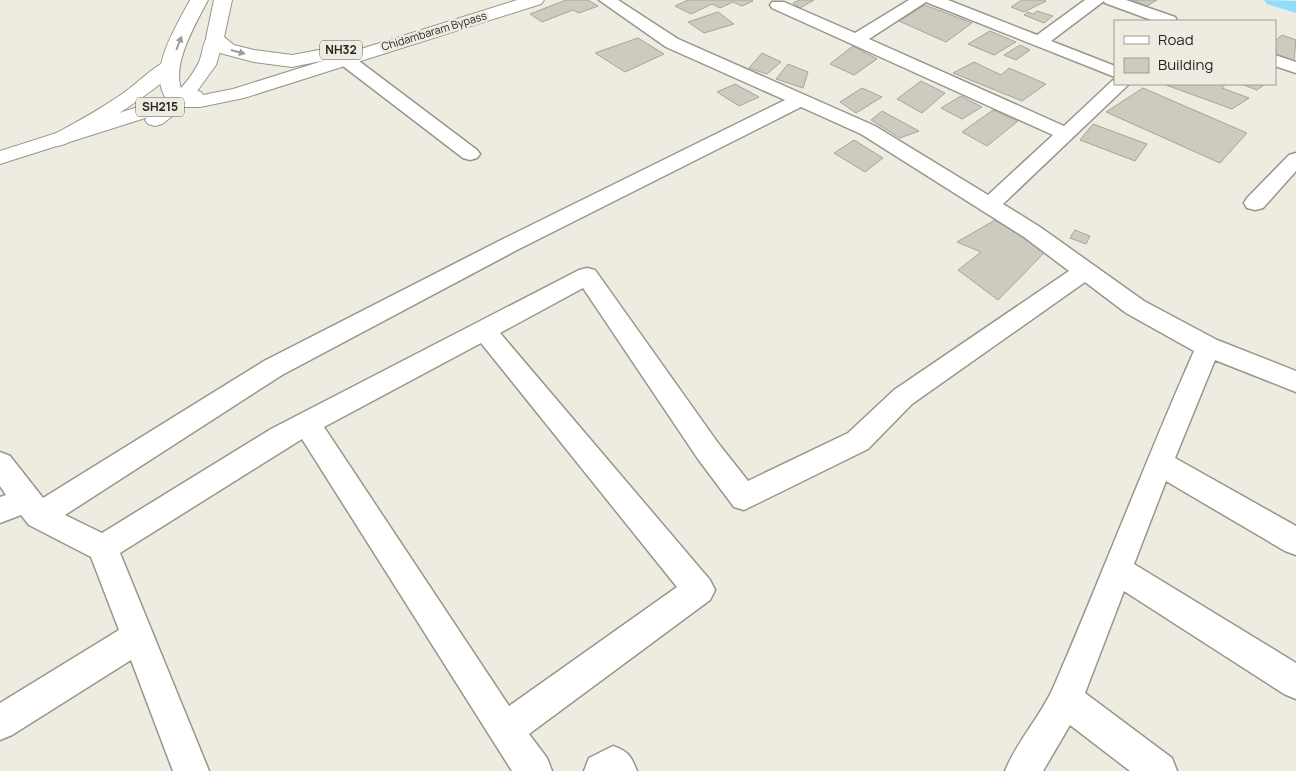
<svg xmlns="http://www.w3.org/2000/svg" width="1296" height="771" font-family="Manrope,sans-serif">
<rect width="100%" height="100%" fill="#eeece1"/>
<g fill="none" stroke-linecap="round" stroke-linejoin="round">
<!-- canal -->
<path fill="#92dcfb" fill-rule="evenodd" d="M1264 0 1296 1V13L1267 4Z"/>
</g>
<!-- building -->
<path fill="#cdcbc0" stroke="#a7a59b" d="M566 0H588L598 6 579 13 573 10 542 22 530 14Z
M688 0H751L753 1 742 6 733 2 720 8 712 4 691 14 675 6Z
M799 0H814L800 8 793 3Z
M1022 0H1044L1046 1 1024 12 1011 7Z
M1132 0H1157L1147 6Z
M925 5 972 23 946 42 899 21Z
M1037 11 1053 16 1044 23 1024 15 1028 12 1033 14Z
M718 12 734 24 704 33 688 22Z
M990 31 1016 42 994 55 968 44Z
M1282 35 1296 40 1294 61 1275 54 1277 51 1275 50V41Z
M638 38 664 54 625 72 595 53Z
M1020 45 1030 50 1016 60 1004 55Z
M853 46 877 59 854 75 830 64Z
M762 53 781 62 767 74 749 68Z
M974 62 1001 75 1009 68 1046 84 1022 101 953 73Z
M788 64 808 72 803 88 776 79Z
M921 81 945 93 922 113 897 99Z
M735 84 759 97 739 106 717 92Z
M1168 84H1222L1225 85 1222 88 1249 98 1232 109 1166 85Z
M1241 84H1265L1257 90Z
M862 88 882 97 856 113 840 102Z
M1143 88 1247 133 1220 163 1106 112Z
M961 96 982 107 962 119 941 108Z
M993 110 1018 121 987 146 962 132Z
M882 111 919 131 900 138 871 120Z
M1093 124 1147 144 1135 161 1080 140Z
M854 140 883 158 865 172 834 153Z
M995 220 1046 251 998 300 958 270 981 252 957 242Z
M1075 230 1090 236 1086 244 1070 238Z"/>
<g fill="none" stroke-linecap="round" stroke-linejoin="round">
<defs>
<path id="minor" d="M599 0H618L678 39 875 126 988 195 1053 135 772 8 770 5 772 2H784L855 33 909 0H948L1037 35 1085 0H1126L1175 17 1177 21H1154L1105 3 1104 1 1051 41 1115 66V77L926 2 869 39 1064 126 1113 80 1115 84H1129L1003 204 1040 227 1144 301 1217 340 1296 371V392L1215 360 1175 458 1296 526V555L1285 551 1166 481 1134 564 1296 663V699L1284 694 1124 591 1085 693 1172 758 1177 771H1130L1070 725 1043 771H1005C1017 741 1041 716 1054 686 1102 575 1145 462 1194 351L1126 313 1085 282 912 404 868 449 744 510 734 507 698 459 583 288 500 333 710 580 715 590 710 600 529 734 547 758 552 771H512L302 439 120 553 209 771H173L131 660 12 735 0 740V703L119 630 91 557 29 525 21 515 0 523V497L6 495 0 486V452L10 456 43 498 264 361 501 240 785 100 666 47ZM801 107 861 134 1024 237 1069 271 894 390 848 433 748 481 718 443 595 270 587 268 579 270 271 429 102 533 65 515 282 375 517 250ZM481 343 677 587 509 706 324 427Z
M345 54 351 55 477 150 480 154 477 158 470 160 463 158 339 63 336 59 339 55Z
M1275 55 1296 62V73L1275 66Z
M1296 153V171L1263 208 1255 210 1247 208 1244 203 1247 198 1289 155Z
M613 746C629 752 631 756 637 771H584L589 758Z"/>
<path id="primary" d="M190 0H208C196 23 169 68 183 93L194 90 201 92 203 95 233 89 517 0H544L541 4 244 98 200 107H180L0 164V151L166 98C147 71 177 25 190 0Z
M214 0H232L224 37 234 45 254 50 292 55 319 50 326 52 328 56 326 60 292 67 254 62 220 53 206 38Z"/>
<path id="trunk" d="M215 33 221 34 224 38 216 65 187 105 162 124 155 126 148 124 145 120 148 116C167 102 187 86 198 64 203 55 202 43 209 34Z
M170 60 177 62 179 66 177 70C143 100 105 123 65 144L58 146 51 144 48 140 51 136C75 123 99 110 122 94 136 85 155 64 170 60Z"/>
</defs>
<!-- minor casing -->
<use href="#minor" stroke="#98968b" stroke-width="3"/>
<!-- primary casing -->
<use href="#primary" stroke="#98968b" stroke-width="2"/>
<!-- trunk casing -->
<use href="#trunk" stroke="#98968b" stroke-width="2"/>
<!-- minor -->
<use href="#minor" fill="#fff" fill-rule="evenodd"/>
<!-- primary -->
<use href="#primary" fill="#fff" fill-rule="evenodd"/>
<!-- trunk -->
<use href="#trunk" fill="#fff" fill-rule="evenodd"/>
</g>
<!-- one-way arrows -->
<defs><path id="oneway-solid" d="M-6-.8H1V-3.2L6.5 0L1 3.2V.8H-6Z" transform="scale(1.25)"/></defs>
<g fill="#9d9c9b">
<use href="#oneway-solid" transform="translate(179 43) rotate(-69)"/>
<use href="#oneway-solid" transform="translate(238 52) rotate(15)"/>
</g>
<g text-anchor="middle" stroke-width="5" stroke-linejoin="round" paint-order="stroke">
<!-- far-street labels -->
<g font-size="11" fill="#252420" stroke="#eeece1">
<text transform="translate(434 31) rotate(-17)" y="4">Chidambaram Bypass</text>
</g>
<!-- shield labels -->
<g fill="#eeece1" stroke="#61605a" stroke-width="1">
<rect x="320" y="40.5" width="42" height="19" rx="4"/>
<rect x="136" y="97.5" width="48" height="19" rx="4"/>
</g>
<g font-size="12" font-weight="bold" fill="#252420">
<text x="341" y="54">NH32</text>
<text x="160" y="111">SH215</text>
</g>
</g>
<!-- legend -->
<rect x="1114" y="20" width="162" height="65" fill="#eeece1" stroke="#9e9c94"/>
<rect x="1124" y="36" width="25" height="8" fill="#ffffff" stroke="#9e9c94"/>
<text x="1158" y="45" font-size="15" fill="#252420">Road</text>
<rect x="1124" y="58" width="25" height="15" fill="#cdcbc0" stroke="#9e9c94"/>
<text x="1158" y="70" font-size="15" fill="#252420">Building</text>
</svg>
